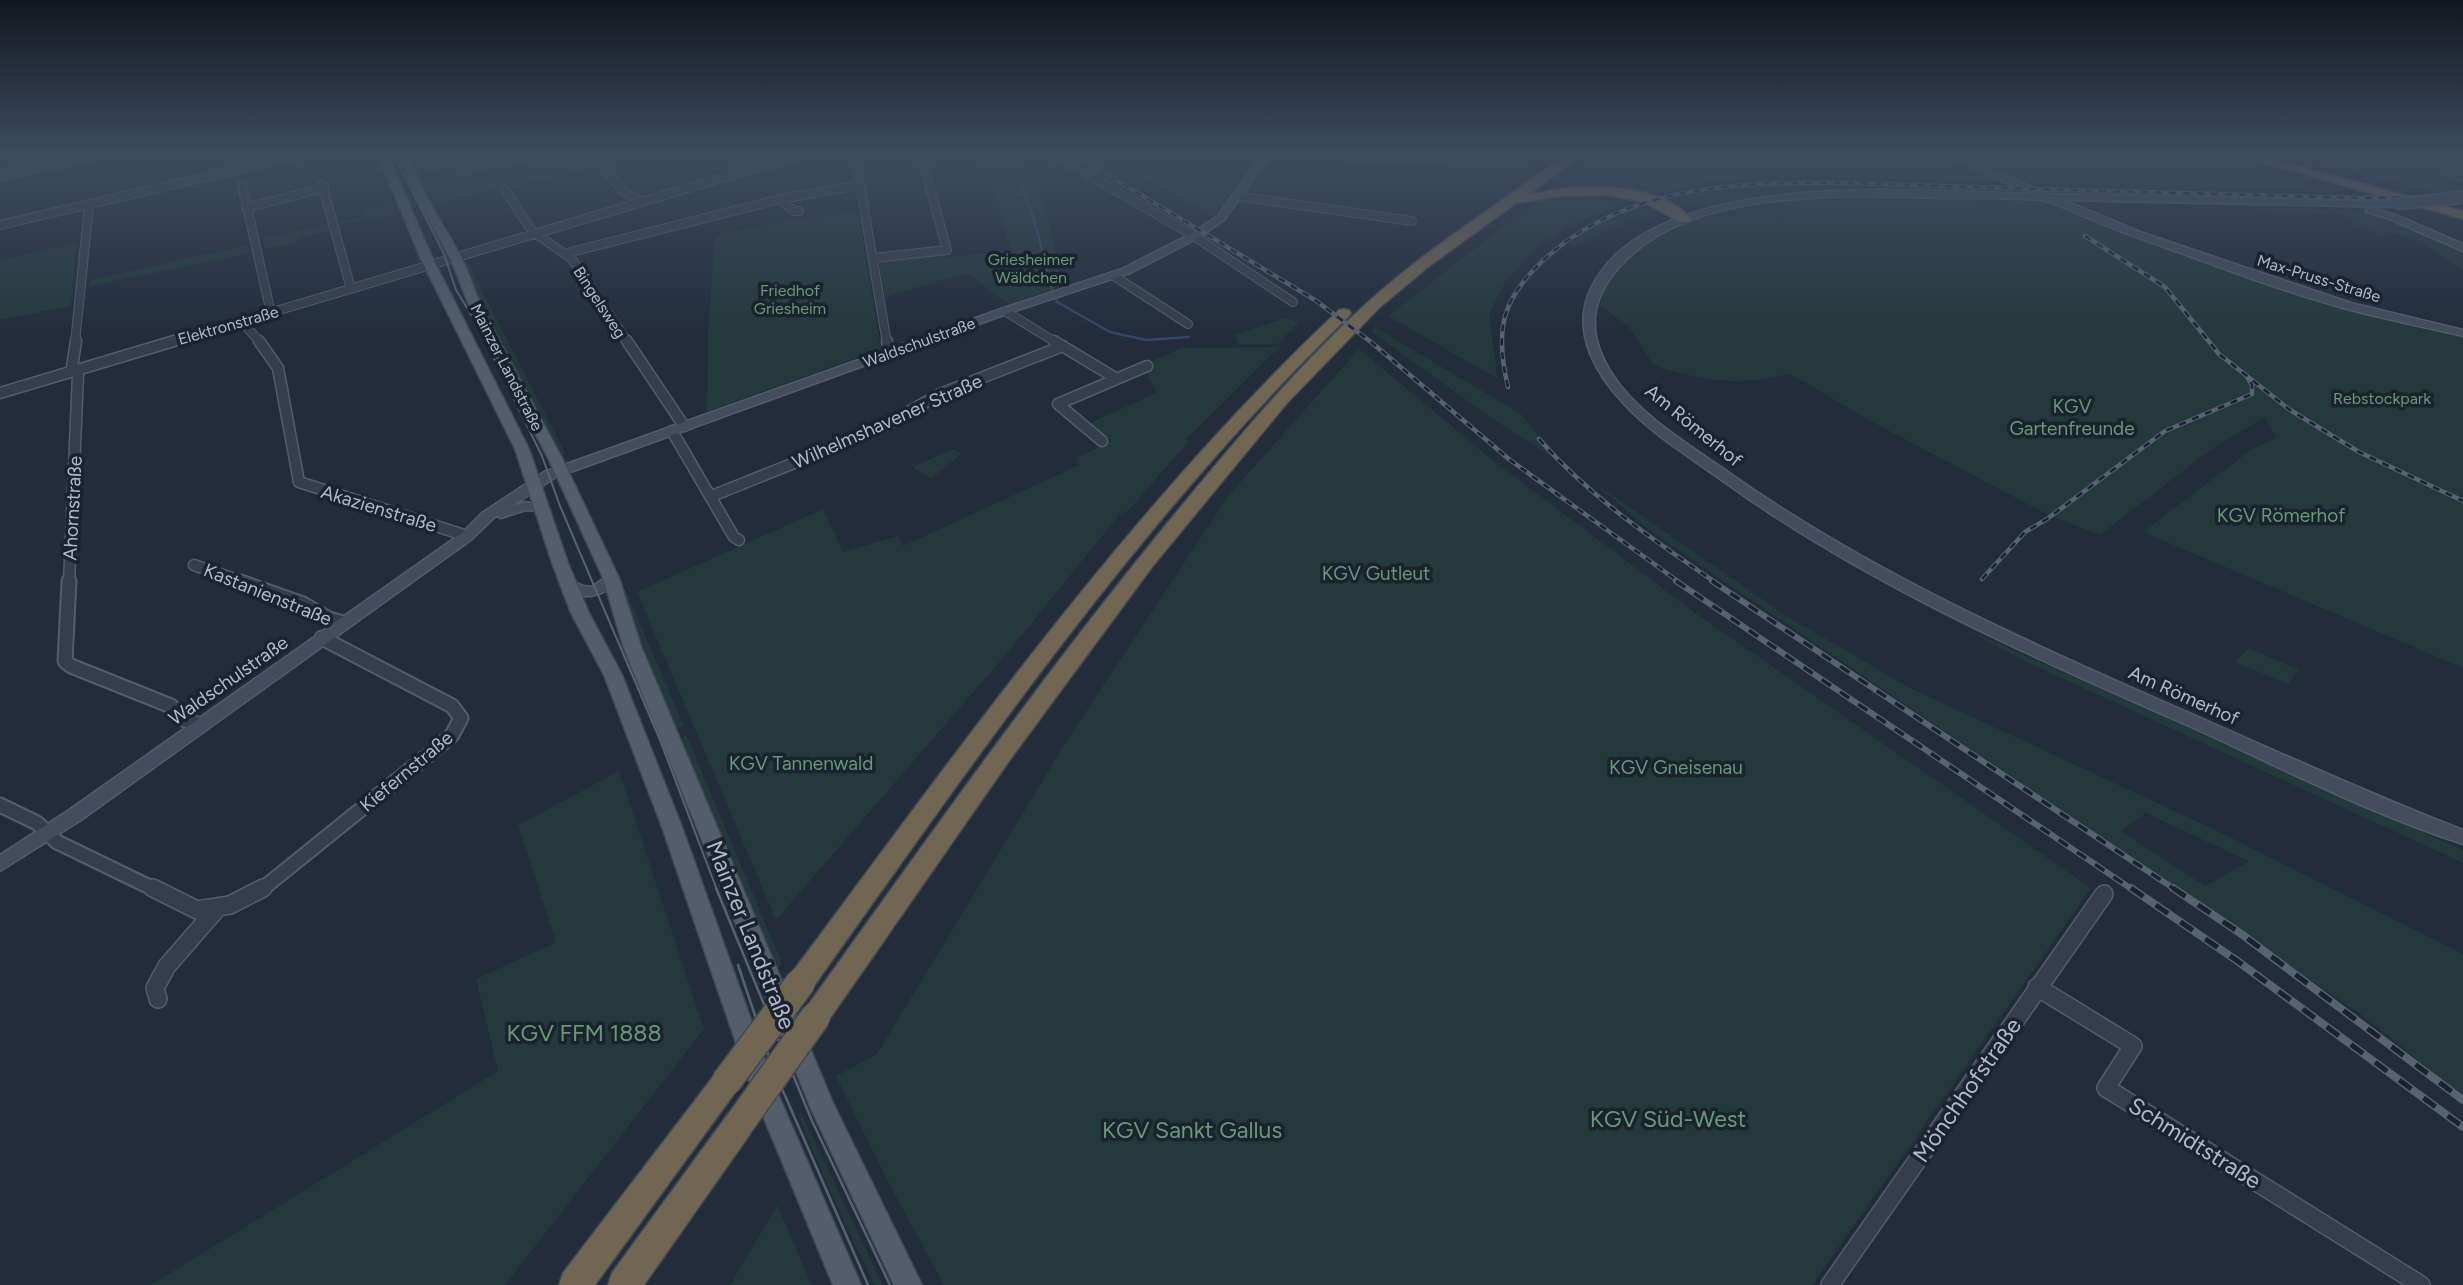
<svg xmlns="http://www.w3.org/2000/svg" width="2463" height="1285" font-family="Figtree,sans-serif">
<rect width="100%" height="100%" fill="#222c3b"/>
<!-- green -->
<path fill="#24393c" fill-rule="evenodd" d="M404 155H424L436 173 532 155H594L602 166 428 206Z
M973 155C983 155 996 153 1006 155 1046 164 1054 251 1062 286L1009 305 967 273 885 297 879 260 941 252 943 258 1011 251C1000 214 998 187 973 155Z
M1472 155H1536L1521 166 1462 164Z
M1606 155H1934L2004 182 1757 175 1707 182 1651 196 1598 186H1565Z
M1957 155H2211L2294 176 2305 188 2032 184Z
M2293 155H2463V190L2437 193Z
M1135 171 1148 173 1243 184 1218 219Z
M1807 184 2022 190 2030 193 1798 192 1710 208 1699 203C1684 208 1672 205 1657 211L1664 213 1646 220 1635 216 1578 245 1570 244C1622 195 1739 186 1807 184Z
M1582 193 1625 202 1574 224 1539 245 1505 282 1489 314 1498 379 1388 316 1538 200 1564 194Z
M1890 196 2054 203 2277 285 2463 334V668L2143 532 2252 449 2276 438 2265 417 2210 450 2100 535 2048 515 1876 424 1790 374C1734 386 1713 382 1658 367L1652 363 1629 327 1600 306C1603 291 1608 279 1617 267 1663 204 1818 197 1890 196Z
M392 205 397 214 339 225 327 232 299 237 295 243 265 249 263 238 366 216 365 210Z
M2250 205 2358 211 2413 228 2463 249V270C2438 253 2416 234 2385 233L2384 236 2353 225 2351 217 2329 212 2326 215C2300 211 2273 222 2250 205Z
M858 211 881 349 707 412 708 332 715 238 721 234 796 219Z
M76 243 71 306 0 320V261Z
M248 245 250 253 90 286 91 280Z
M468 263 566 455 561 456C525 394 492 330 465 264Z
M1286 318 1299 322 1278 344 1239 345 1235 334Z
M1375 327 1521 414 1557 460 1491 418 1372 332Z
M1280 347 1186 439 1188 442 1128 511 1120 514 1009 651 776 920 637 592 823 509 843 552 898 536 903 546 1079 465 1077 458 1112 441 1090 423 1156 393 1144 365 1181 348Z
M1359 349 1490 458 1694 612 2091 888 1812 1285H944L887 1180 836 1076 877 1054 1066 742 1228 496Z
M953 449 961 454 931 479 913 467Z
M1592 481 1782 613 1908 687 2224 834 2463 954V1097L2366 1018 1650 531ZM2146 813 2248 861V862L2205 886 2121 831Z
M626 591 684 726 676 728 673 724 622 592Z
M1961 627 2463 850V863L2018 658Z
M2249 648 2299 670 2288 684 2235 662Z
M686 734 780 958 782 963 774 974 680 739Z
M619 771 704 1029 505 1285H151L498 1071 476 979 556 942 518 825Z
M801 1112 883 1285H875C847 1229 821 1172 798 1114Z
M777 1205 812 1285H730L771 1216Z"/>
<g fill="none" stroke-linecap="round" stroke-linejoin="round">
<!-- stream -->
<path stroke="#354763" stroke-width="2.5" d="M995 155C1036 190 1037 241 1052 290
M1055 297 1057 302 1110 332 1146 340 1189 337"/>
<defs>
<path id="street-far3" d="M232 155 234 169
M594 155 623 191 642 202
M730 155 746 171
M855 155 887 343
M1055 155 1194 236 1293 302
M1341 155 1460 161
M456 161 461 169 532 155
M429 167 462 160 466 155
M2443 169 2461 163 2447 155
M2443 169 2463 177
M0 176 96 155
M322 184 351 289
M242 185 271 313
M505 190 532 231 572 259 628 343
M1237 196 1412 221
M780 199 794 211H799
M246 208 324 188
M0 225 300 155
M567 253 780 199 859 185
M873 258 947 250 921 155
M1114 276 1188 324
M1005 311 1057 343
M241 321 261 343
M75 343 89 205
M169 343 799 155"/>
<path id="street-far2" d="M259 341 278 368 299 482 467 536
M627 341 684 426
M887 341 888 347 894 351
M1054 341 1117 379
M0 393 174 341
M672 431 734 537 739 540
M1102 441 1058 404 1147 366
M712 496 881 428 940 394 1063 346
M194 565 243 582
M69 582 78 375 72 367 76 341"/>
<path id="street-far1" d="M69 581 65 661 71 666 171 706 185 720 201 725
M238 581 303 604 329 619 343 623
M0 805 37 823 57 842 156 890
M261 890 437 748 452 735 461 718 452 706 322 638"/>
<path id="street" d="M153 888 197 910 230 905 263 888
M2037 987 2133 1046 2106 1088 2421 1285
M158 999 155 988 167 966 215 911
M1830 1285 2104 894"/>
<path id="secondary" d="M1262 155H1271L1224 220 1198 238 1130 273 1009 313 554 478 512 506 525 502 546 506 548 509 546 512 526 510 501 518 496 516 472 539 81 820 0 871V855L69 810 462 533 482 513 544 472 1001 309 1122 269 1190 234 1218 216Z
M1943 155H1956L2049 194 2398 202 2400 204 2395 207 2063 200 2140 232 2351 303 2463 330V336C2424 327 2385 319 2347 309 2280 291 2215 265 2150 242 2125 234 2101 223 2076 213 2064 208 2052 201 2039 200 2007 197 1973 198 1940 198 1846 196 1699 188 1627 259 1591 294 1584 330 1612 374 1639 415 1685 442 1725 470 1866 570 2022 640 2180 709 2274 750 2367 793 2463 830V844C2370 814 2280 767 2191 727 2029 655 1867 585 1723 481 1690 457 1653 435 1625 405 1597 376 1572 334 1589 293 1643 165 1919 191 2031 194Z
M2369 207 2393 214 2463 244V251L2387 218 2366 212V208Z
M611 573 618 578C606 598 578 603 562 585L569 580 583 586 592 587Z"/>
<path id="primary" d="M378 155H388L432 257 529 449 568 563 589 613 622 675 682 827 775 1087 861 1285H833L751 1087 662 827 604 675 571 613 552 563 515 449 420 257Z
M399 155H409L425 194 462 258 483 310 563 460 619 578 641 646 834 1105 922 1285H894L811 1109 623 646 603 578 549 460 471 310 450 258 415 194Z"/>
<path id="highway" d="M1566 155H1581L1528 195C1576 183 1654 179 1692 219L1690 222H1680L1643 202 1606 195 1562 196 1516 203 1428 267 1380 307 1287 403 1152 567 1009 761 826 1024 816 1028 806 1024 802 1016 806 1008C923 845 1038 681 1165 526 1229 448 1293 371 1367 303 1428 248 1499 203 1566 155Z
M2235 155H2257L2463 211V219Z
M1344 309 1349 310 1351 313 1349 316C1142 516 977 757 811 990L801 993 791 990 787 982 791 974C962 745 1130 507 1339 310Z
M726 1069 736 1073 741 1082 736 1091 595 1285H559L563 1273 716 1073Z
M739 1110 750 1114 754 1124 750 1134 644 1285H608L612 1273 728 1114Z"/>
</defs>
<!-- street-far3 casing -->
<use href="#street-far3" stroke="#545c69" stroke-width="10"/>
<!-- street-far2 casing -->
<use href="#street-far2" stroke="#545c69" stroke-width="13"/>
<!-- street-far1 casing -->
<use href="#street-far1" stroke="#545c69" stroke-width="17"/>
<!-- street casing -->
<use href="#street" stroke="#545c69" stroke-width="20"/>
<!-- secondary casing -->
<use href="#secondary" stroke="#545c69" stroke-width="3"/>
<!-- primary casing -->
<use href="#primary" stroke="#3f4754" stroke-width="3"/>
<!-- highway casing -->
<use href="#highway" stroke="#414956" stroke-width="3"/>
<!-- street-far3 -->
<use href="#street-far3" stroke="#353e4b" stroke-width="8"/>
<!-- street-far2 -->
<use href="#street-far2" stroke="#353e4b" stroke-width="10"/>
<!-- street-far1 -->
<use href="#street-far1" stroke="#353e4b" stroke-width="13"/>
<!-- street -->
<use href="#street" stroke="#353e4b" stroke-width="17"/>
<!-- secondary -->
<use href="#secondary" fill="#434d5e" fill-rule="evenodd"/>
<!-- primary -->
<use href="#primary" fill="#535d6b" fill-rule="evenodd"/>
<!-- highway -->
<use href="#highway" fill="#716652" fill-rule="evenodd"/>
<!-- tram-far1 -->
<path stroke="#576272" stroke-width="2" d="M394 155 444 254 456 290 478 326 542 456 560 506 660 740 717 890"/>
<!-- tram -->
<path stroke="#576272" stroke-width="2.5" d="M716 888 812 1121 890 1285
M738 965 772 1066 868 1285"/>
<defs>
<path id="rail-far2" d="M1075 155 1315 300 1371 342 1510 460 1679 582
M2085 236 2165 287 2219 354 2290 410 2359 452 2463 501
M1508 387C1494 328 1502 297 1548 256 1637 177 1769 181 1880 184 1932 186 1983 187 2034 189 2143 192 2252 195 2361 198L2420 197 2463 192
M1539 439C1590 497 1652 539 1715 582
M1982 579 2025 532 2047 519 2165 431 2252 394V385L2247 377"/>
<path id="rail-far1" d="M1676 581 2133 890
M1712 581 2176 890"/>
<path id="rail" d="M2131 888 2236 960 2463 1127
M2173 888 2240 933 2463 1100"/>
</defs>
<!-- rail-far2 casing -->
<use href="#rail-far2" stroke="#576272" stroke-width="4.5"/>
<!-- rail-far1 casing -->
<use href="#rail-far1" stroke="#576272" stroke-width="6"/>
<!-- rail casing -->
<use href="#rail" stroke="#576272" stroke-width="8"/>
<!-- rail-far2 -->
<use href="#rail-far2" stroke="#1b2330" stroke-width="2.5" stroke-dasharray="7" stroke-linecap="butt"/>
<!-- rail-far1 -->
<use href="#rail-far1" stroke="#1b2330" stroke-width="3.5" stroke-dasharray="11" stroke-linecap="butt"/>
<!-- rail -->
<use href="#rail" stroke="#1b2330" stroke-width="5" stroke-dasharray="15" stroke-linecap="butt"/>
<defs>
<path id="secondary-bridge" d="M2395 204 2462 198"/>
<path id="highway-bridge" d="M726 1082 801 982
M739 1124 816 1016"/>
</defs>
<!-- secondary-bridge casing -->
<use href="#secondary-bridge" stroke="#545c69" stroke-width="13" stroke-linecap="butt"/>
<!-- highway-bridge casing -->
<use href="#highway-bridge" stroke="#414956" stroke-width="32" stroke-linecap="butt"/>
<!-- secondary-bridge -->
<use href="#secondary-bridge" stroke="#434d5e" stroke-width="10"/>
<!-- highway-bridge -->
<use href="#highway-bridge" stroke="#716652" stroke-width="29"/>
</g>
<!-- sky -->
<linearGradient id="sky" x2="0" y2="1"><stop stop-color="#131820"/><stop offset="0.46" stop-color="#3e4b60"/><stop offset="1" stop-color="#3e4b60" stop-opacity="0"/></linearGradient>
<rect width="2463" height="335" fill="url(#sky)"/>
<g text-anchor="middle" stroke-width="7" stroke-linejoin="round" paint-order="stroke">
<!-- far-park labels -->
<g font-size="16" fill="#679973" stroke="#1b2330">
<text x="1031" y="265">Griesheimer<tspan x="1031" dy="18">Wäldchen</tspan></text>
<text x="790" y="296">Friedhof<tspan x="790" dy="18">Griesheim</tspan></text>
<text x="2382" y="404">Rebstockpark</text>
</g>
<!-- far-street labels -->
<g font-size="16" fill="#b1b9c7" stroke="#1b2330">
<text transform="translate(2319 278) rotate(17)" y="6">Max-Pruss-Straße</text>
<text transform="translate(600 302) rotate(57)" y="6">Bingelsweg</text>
<text transform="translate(228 325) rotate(-16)" y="6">Elektronstraße</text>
<text transform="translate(919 342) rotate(-20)" y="6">Waldschulstraße</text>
<text transform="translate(507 367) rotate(63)" y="6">Mainzer Landstraße</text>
</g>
<!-- park labels -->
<g font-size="19" fill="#679973" stroke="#1b2330">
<text x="2072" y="413">KGV<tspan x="2072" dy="22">Gartenfreunde</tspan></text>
<text x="2281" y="522">KGV Römerhof</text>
<text x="1376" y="580">KGV Gutleut</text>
<text x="801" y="770">KGV Tannenwald</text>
<text x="1676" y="774">KGV Gneisenau</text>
</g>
<!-- street labels -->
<g font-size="19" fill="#b1b9c7" stroke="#1b2330">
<text transform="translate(887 421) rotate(-24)" y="7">Wilhelmshavener Straße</text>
<text transform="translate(1694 425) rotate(39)" y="7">Am Römerhof</text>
<text transform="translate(72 508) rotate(-87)" y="7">Ahornstraße</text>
<text transform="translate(379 508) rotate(17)" y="7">Akazienstraße</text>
<text transform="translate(268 594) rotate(22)" y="7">Kastanienstraße</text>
<text transform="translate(228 680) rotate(-35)" y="7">Waldschulstraße</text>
<text transform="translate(2184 695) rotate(24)" y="7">Am Römerhof</text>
<text transform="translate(406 771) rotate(-40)" y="7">Kiefernstraße</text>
</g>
<!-- near-street labels -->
<g font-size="23" fill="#b1b9c7" stroke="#1b2330">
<text transform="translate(751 935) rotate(68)" y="8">Mainzer Landstraße</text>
<text transform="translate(1967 1090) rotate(-55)" y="8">Mönchhofstraße</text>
<text transform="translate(2195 1143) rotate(32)" y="8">Schmidtstraße</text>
</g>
<!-- near-park labels -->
<g font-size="23" fill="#679973" stroke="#1b2330">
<text x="584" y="1041">KGV FFM 1888</text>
<text x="1668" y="1127">KGV Süd-West</text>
<text x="1192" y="1138">KGV Sankt Gallus</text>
</g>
</g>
</svg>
